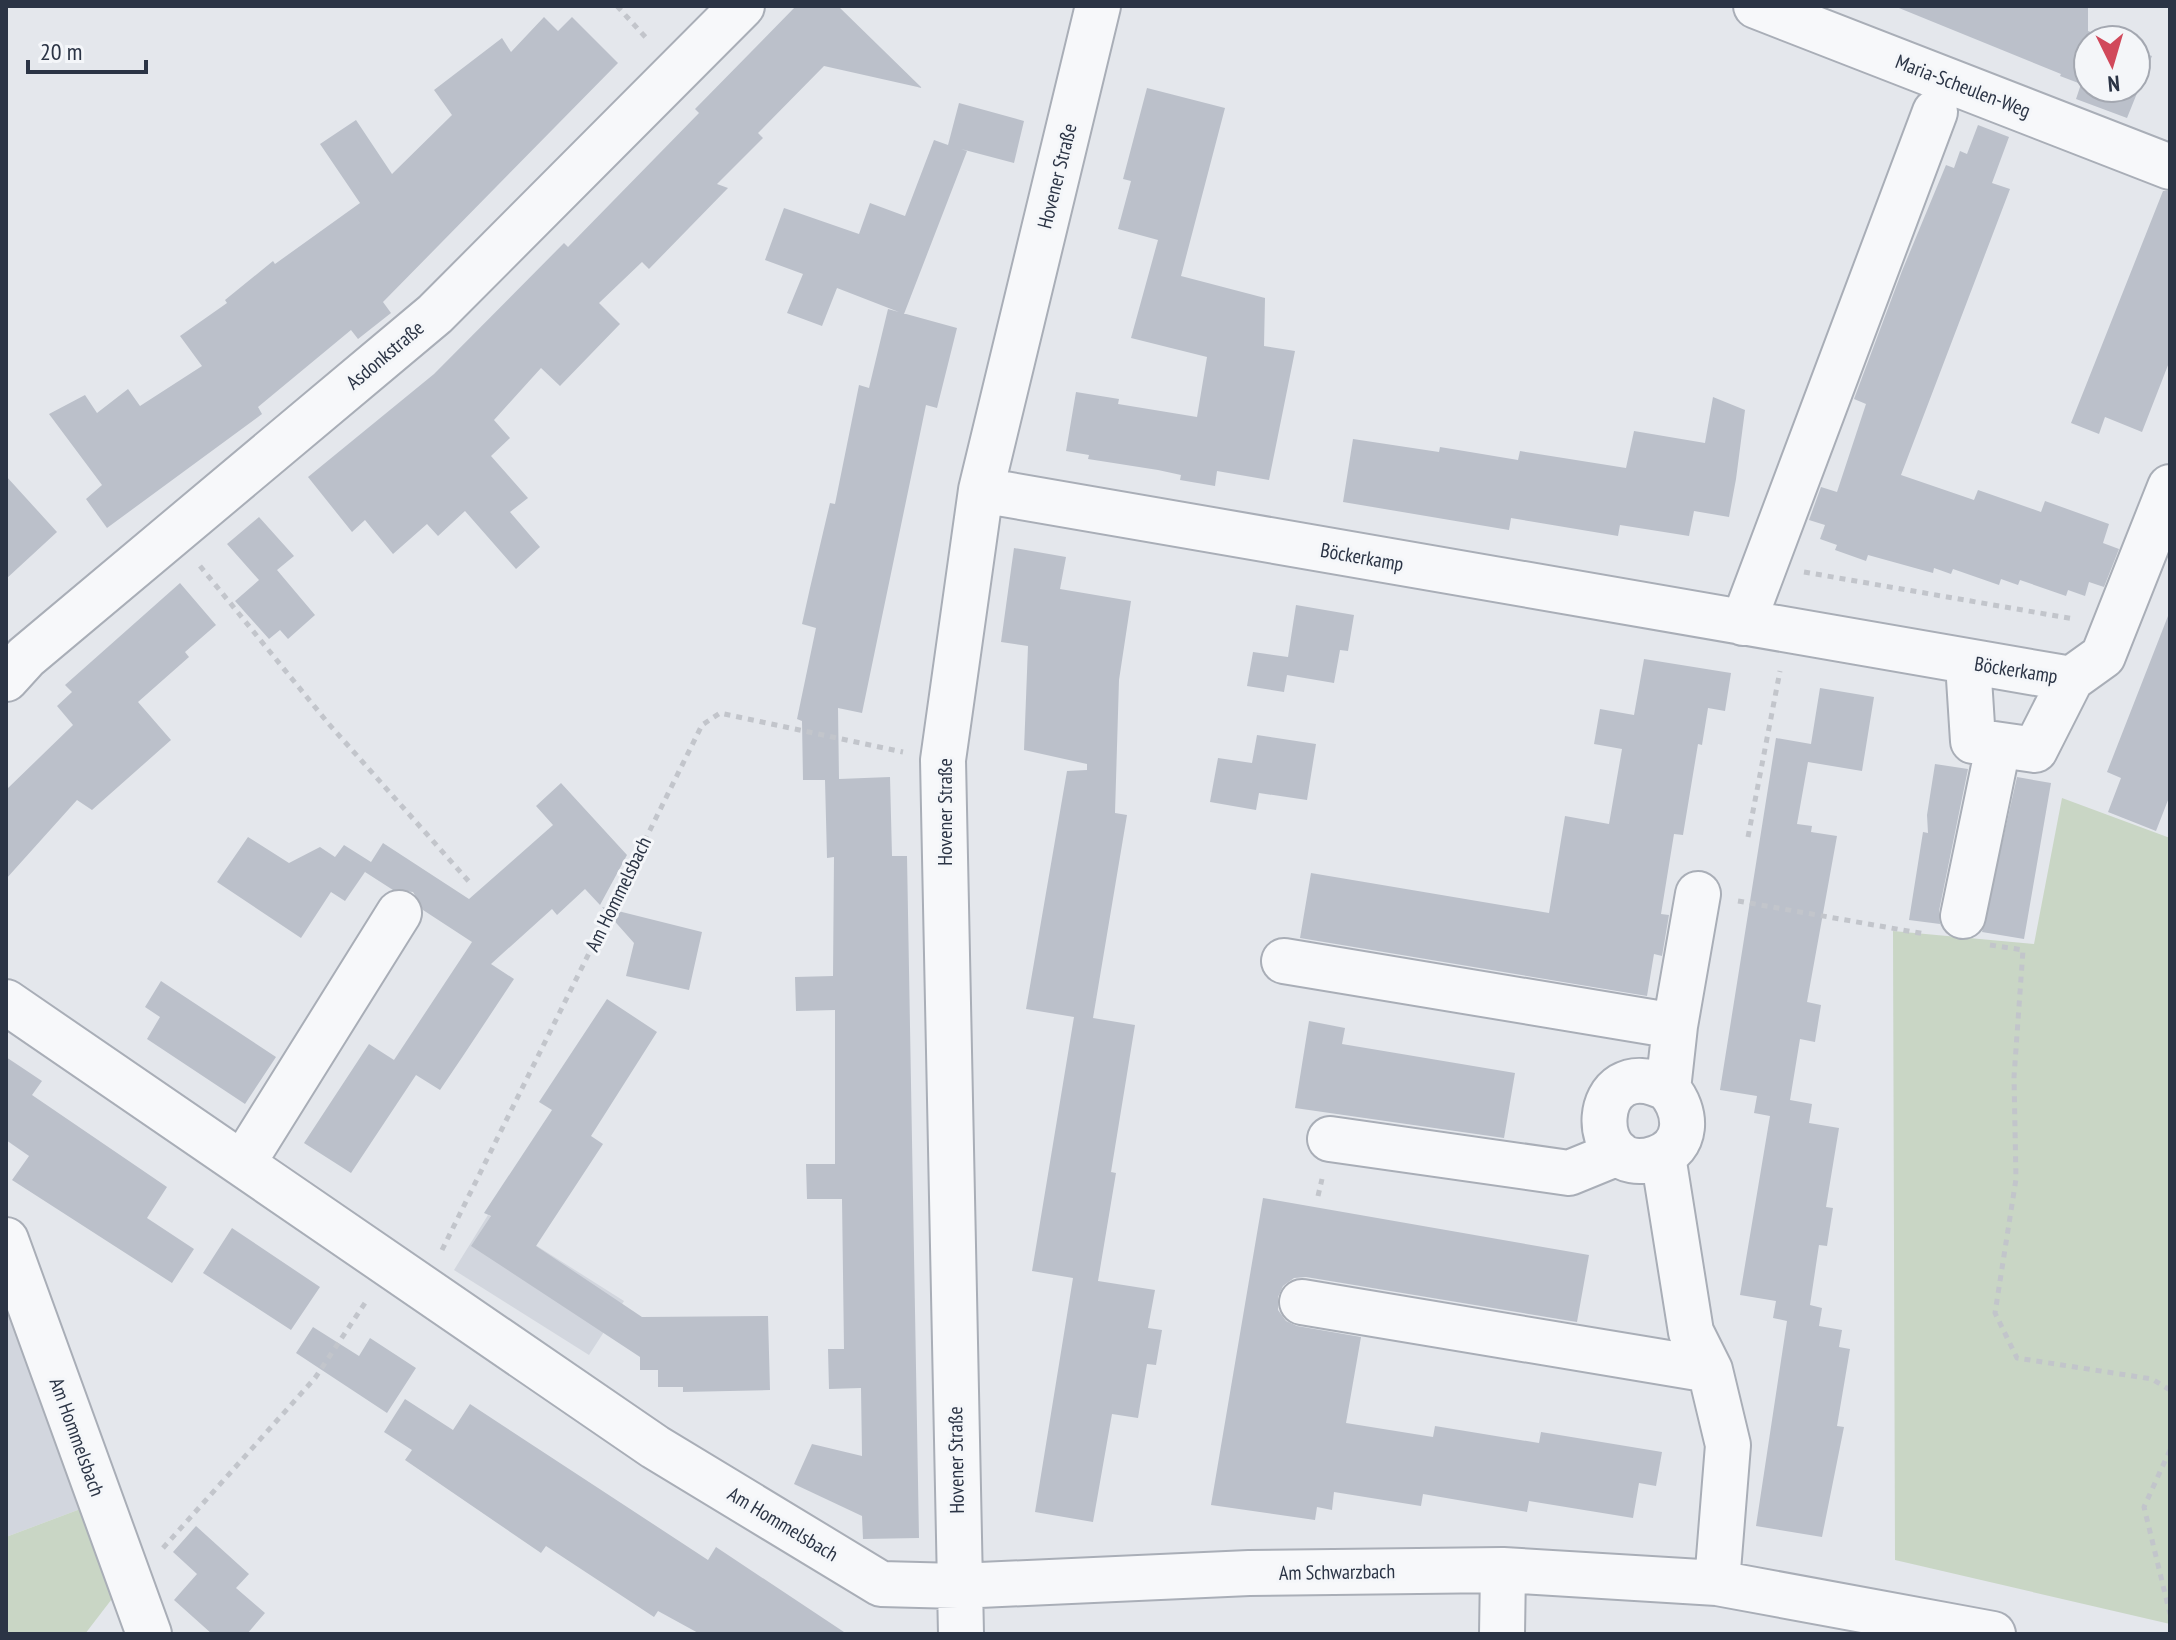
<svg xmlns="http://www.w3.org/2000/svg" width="2176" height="1640" font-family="'PT Sans Narrow',sans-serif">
<rect width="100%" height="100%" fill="#e4e7ec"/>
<!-- built -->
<path fill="#d2d6de" d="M488 1215 624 1301 589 1355 454 1270Z
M6 1302 83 1508 6 1537Z"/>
<!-- green -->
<path fill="#c9d6c5" d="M2062 798 2170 838V1624L1895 1560 1893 931 2034 944Z
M83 1508 118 1591 85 1634H6V1537Z"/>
<!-- building -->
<path fill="#bbc0ca" d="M796 6H838L922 88 824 66 758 133 763 138 717 184 728 188 649 269 642 262 599 303 620 324 560 386 541 368 494 420 510 438 491 456 528 498 510 512 540 547 516 569 465 511 438 536 427 524 393 554 365 520 352 532 308 477 434 374 564 243 568 247 699 113 695 109Z
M1894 6H2088V31L2112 40H2088V88H2136V50L2152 56 2127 118 2076 99 2081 84 2060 76 2061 74Z
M544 17 558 31 572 17 618 63 383 302 391 313 358 339 351 330 258 407 262 414 107 528 86 499 102 485 49 414 85 395 97 413 128 389 140 406 202 366 180 336 227 303 225 300 273 261 275 264 360 203 320 144 356 120 392 174 452 115 434 90 502 38 511 52Z
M1147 88 1225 108 1181 276 1265 298 1264 346 1295 351 1269 480 1217 471 1215 486 1180 480 1181 475 1158 470 1088 459 1089 455 1066 451 1076 392 1119 399 1118 404 1197 417 1207 357 1131 338 1158 240 1118 229 1131 181 1123 179Z
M959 103 1024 121 1014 163 961 149 967 151 904 314 837 288 822 326 787 313 803 274 765 260 784 208 859 234 870 203 905 216 934 140 948 145Z
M1978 125 2009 137 1992 183 2010 189 1901 475 1974 500 1978 490 2041 512 2045 501 2109 524 2103 543 2119 549 2104 587 2089 582 2085 596 2068 590 2066 596 2020 580 2018 585 2001 579 1999 585 1953 569 1951 574 1934 568 1933 573 1868 555 1866 561 1835 550 1837 545 1820 539 1825 525 1809 520 1821 487 1837 492 1866 404 1854 399 1902 271 1946 165 1954 168 1960 151 1967 154Z
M2163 191H2170V360L2142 432 2105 417 2099 434 2071 423Z
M888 309 957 328 937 408 926 405 862 713 838 708 839 779 890 777 892 856H907L919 1538 863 1539 862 1516 794 1484 812 1444 862 1456 861 1388 829 1389 828 1349H844L842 1199H807L806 1164H835V1010L796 1011 795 977 833 976 834 857 827 858 825 780H803L802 721 797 719 816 628 802 624 810 588 830 503 835 504 859 385 869 388Z
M1713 397 1745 410 1736 479 1729 517 1694 511 1689 536 1620 525 1618 536 1511 518 1509 530 1343 502 1353 439 1439 452 1440 447 1518 460 1520 451 1626 468 1634 431 1705 443Z
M6 476 57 532 6 579Z
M259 517 294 556 277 570 315 615 288 639 280 630 269 639 235 601 259 580 227 544Z
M1014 548 1066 557 1060 589 1131 601 1119 680 1115 813 1127 815 1093 1018 1135 1025 1111 1172 1116 1173 1098 1281 1155 1290 1148 1328 1162 1330 1156 1365 1147 1364 1138 1418 1112 1414 1093 1522 1035 1512 1073 1278 1032 1271 1074 1017 1026 1009 1067 771 1087 770V764L1024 750 1028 646 1001 642Z
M180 583 216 625 185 652 189 657 138 702 171 740 92 810 77 800 6 879V790L73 725 57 706 72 692 65 685Z
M1296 605 1354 615 1348 651 1340 650 1334 683 1287 675 1284 692 1247 686 1253 652 1288 657Z
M2168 616 2170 795 2156 831 2108 812 2121 778 2107 772Z
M1644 659 1731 673 1725 711 1708 708 1702 745 1698 744 1683 835 1674 834 1661 914 1669 915 1662 956 1654 954 1647 996 1300 938 1311 873 1549 913 1565 816 1609 824 1622 749 1594 744 1600 709 1634 715Z
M1820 688 1874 697 1862 771 1808 762 1797 824 1812 826 1811 832 1837 836 1807 1002 1821 1005 1815 1042 1800 1039 1790 1100 1812 1104 1809 1123 1839 1128 1826 1207 1833 1208 1827 1246 1819 1245 1810 1305 1822 1308 1819 1326 1842 1330 1839 1347 1850 1349 1837 1426 1844 1427 1822 1537 1756 1526 1787 1321 1773 1318 1776 1301 1740 1295 1770 1116 1754 1113 1757 1096 1720 1090 1776 738 1811 744Z
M1257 735 1316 744 1307 800 1259 793 1256 810 1210 802 1218 758 1252 763Z
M1935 764 1968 769 1939 911 1940 924 1909 920 1923 832 1928 833 1927 815Z
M2017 777 2051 783 2024 939 1982 932Z
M561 783 627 855 600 905 585 889 557 915 552 909 491 964 514 979 463 1056 440 1090 416 1075 351 1173 304 1143 369 1044 394 1060 472 942 423 910 413 892 393 890 365 872 367 869 345 901 331 892 301 938 217 882 248 837 289 863 320 847 335 857 344 845 371 862 383 843 469 899 553 825 536 806Z
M602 907 702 932 689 990 626 976 634 943Z
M161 981 276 1057 245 1104 147 1039 160 1017 145 1007Z
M607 999 657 1032 591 1136 603 1144 536 1246 642 1317 768 1316 770 1390 683 1392V1387H658V1370H640V1357L471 1246 491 1216 484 1213 552 1110 539 1102Z
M1309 1021 1345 1028 1342 1044 1515 1073 1504 1138 1295 1108Z
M6 1057 42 1081 32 1095 167 1187 147 1218 194 1249 172 1283 12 1180 29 1156 6 1140Z
M1263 1198 1589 1255 1577 1322 1306 1277 1294 1278 1283 1286 1278 1297V1310L1286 1321 1297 1326 1361 1337 1346 1423 1433 1437 1435 1426 1539 1443 1541 1432 1662 1452 1656 1486 1639 1483 1633 1518 1529 1501 1527 1512 1423 1494 1421 1506 1334 1492 1332 1510 1317 1507 1315 1520 1211 1505Z
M232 1228 320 1287 291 1330 203 1273Z
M313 1327 359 1356 370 1338 416 1368 387 1413 296 1353Z
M405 1399 453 1430 470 1404 708 1560 716 1547 847 1634H700L658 1611 654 1617 546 1546 541 1553 405 1460 412 1450 384 1432Z
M196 1526 249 1574 236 1588 265 1613 247 1634H212L174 1600 197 1574 173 1552Z"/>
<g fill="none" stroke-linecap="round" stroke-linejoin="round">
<defs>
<path id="minor" d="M1756 6 2170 167
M981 490 2071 679 2103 656 2170 487
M1743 623 1935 112
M1968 663 1973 741 2035 750 2071 679
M6 679 26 657 435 314 742 6
M1963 916 1998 747
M1284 961 1675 1026 1668 1089C1688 1112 1689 1147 1656 1158 1584 1183 1587 1047 1668 1089
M6 1002 655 1447 881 1584 958 1586 1249 1573 1503 1570 1717 1583 1993 1634
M1675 1026 1698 894
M1330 1139 1569 1173 1618 1153
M1663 1156 1691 1332 1710 1370 1728 1445 1717 1583
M243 1163 399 913
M6 1240 149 1634
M1302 1302 1710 1370
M961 1634 943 760 981 490 1098 6
M1502 1634 1503 1570"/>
</defs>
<!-- minor casing -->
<use href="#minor" stroke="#a9aeb7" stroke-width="48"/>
<!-- path -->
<path stroke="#c2c5cb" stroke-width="5" stroke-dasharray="6 6" stroke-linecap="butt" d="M617 6 649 41
M200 566 328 723 472 885
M1804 572 2074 619
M1748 837 1780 671
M1738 901 1925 934
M1990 945 2023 950 2014 1077 2016 1179 1995 1313 2017 1358 2152 1379 2170 1390
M1318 1196 1322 1179
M442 1250 702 725 720 713 903 752
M2170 1450 2144 1507 2170 1614
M163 1548 315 1378 367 1300"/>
<!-- minor -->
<use href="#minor" stroke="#f7f8fa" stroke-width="44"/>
</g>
<g text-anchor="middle" stroke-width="6" stroke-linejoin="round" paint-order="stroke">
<!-- street labels -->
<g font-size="20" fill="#2b3445" stroke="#f4f6f9">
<text transform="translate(1963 86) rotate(21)" y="7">Maria-Scheulen-Weg</text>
<text transform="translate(1057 176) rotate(-76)" y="7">Hovener Straße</text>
<text transform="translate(385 355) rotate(-40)" y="7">Asdonkstraße</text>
<text transform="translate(1362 557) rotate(10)" y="7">Böckerkamp</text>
<text transform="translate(2016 670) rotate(9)" y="7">Böckerkamp</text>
<text transform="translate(945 812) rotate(-90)" y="7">Hovener Straße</text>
<text transform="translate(618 894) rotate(-64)" y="7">Am Hommelsbach</text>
<text transform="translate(77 1437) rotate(70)" y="7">Am Hommelsbach</text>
<text transform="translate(956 1460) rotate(-91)" y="7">Hovener Straße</text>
<text transform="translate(783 1524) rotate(31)" y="7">Am Hommelsbach</text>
<text transform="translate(1337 1572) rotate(-1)" y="7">Am Schwarzbach</text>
</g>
</g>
<!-- border -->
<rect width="2176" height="1640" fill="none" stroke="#2b3445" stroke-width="16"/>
<!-- north arrow -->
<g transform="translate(2112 64) rotate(175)"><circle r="38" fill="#f4f6f9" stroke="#a4a8b1" stroke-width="2"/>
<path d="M0-6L14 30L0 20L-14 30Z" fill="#d1495b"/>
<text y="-12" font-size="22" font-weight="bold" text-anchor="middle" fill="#2b3445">N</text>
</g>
<!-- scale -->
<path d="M28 60v12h118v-12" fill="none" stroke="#2b3445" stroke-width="4"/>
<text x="40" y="60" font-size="24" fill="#2b3445" stroke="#f4f6f9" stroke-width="6" paint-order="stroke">20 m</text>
</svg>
